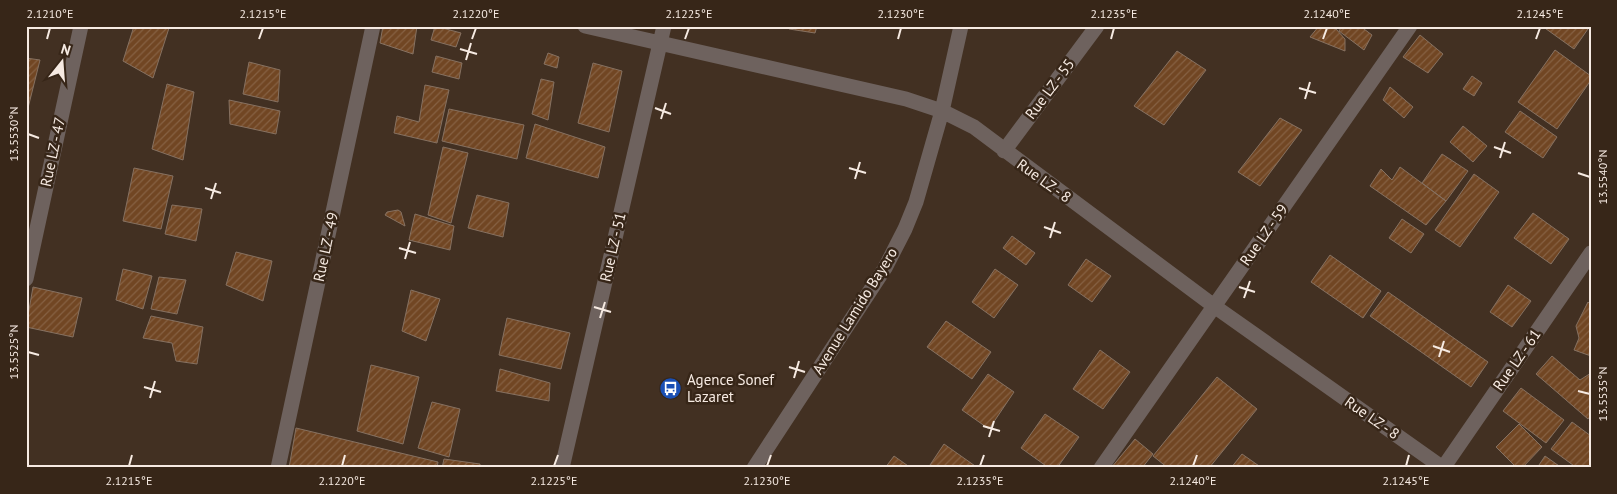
<svg xmlns="http://www.w3.org/2000/svg" width="1617" height="494" font-family="'PT Sans',sans-serif">
<defs>
<pattern id="building-hatch" width="6" height="6" patternUnits="userSpaceOnUse" patternTransform="scale(1.25)"><rect width="6" height="6" fill="#714623"/><path d="M-1 1l2-2M0 6l6-6M5 7l2-2" fill="none" stroke="#866143"/></pattern>
</defs>
<rect width="100%" height="100%" fill="#423022"/>
<!-- building -->
<path fill="url(#building-hatch)" stroke="#867161" d="M134 26 169 28 153 78 123 61Z
M383 26H417L413 54 380 43Z
M435 26 461 33 456 47 431 40Z
M790 26H817L815 33 789 29Z
M1319 26 1336 29 1345 39V51L1310 37Z
M1342 26H1360L1372 35 1364 50 1339 31Z
M1542 26H1590L1574 49Z
M1420 35 1443 54 1428 73 1403 57Z
M1555 50 1591 76V80L1557 129 1518 102Z
M1177 51 1206 70 1164 125 1134 106Z
M548 53 559 57 557 68 544 64Z
M436 56 462 63 459 79 432 72Z
M26 58 40 60 26 116Z
M249 62 280 70 278 102 243 94Z
M593 63 622 71 609 132 578 123Z
M1472 76 1482 83 1474 96 1463 89Z
M541 79 554 82 548 120 532 114Z
M167 84 194 92 183 160 152 149Z
M425 85 449 90 437 143 394 133 397 116 419 122Z
M1390 87 1413 107 1404 118 1383 100Z
M229 100 280 111 276 134 230 124Z
M449 109 524 125 517 159 442 141Z
M1520 111 1557 137 1543 158 1505 132Z
M1280 118 1302 130 1260 186 1238 172Z
M535 124 605 147 598 178 526 158Z
M1463 126 1487 146 1473 162 1450 142Z
M443 147 468 153 451 223 428 215Z
M1442 154 1468 171 1446 201 1422 183Z
M1400 167 1446 201 1426 225 1370 186 1381 169 1392 180Z
M134 168 173 176 161 229 123 221Z
M1474 174 1499 192 1460 247 1435 230Z
M477 195 509 203 503 237 468 228Z
M172 205 202 209 196 241 165 234Z
M398 210 401 212 405 226 385 215 387 212Z
M1533 213 1569 239 1551 264 1514 238Z
M415 214 454 226 450 250 409 240Z
M1402 219 1424 234 1411 253 1389 238Z
M1012 236 1035 253 1026 265 1003 248Z
M236 252 272 261 263 301 226 285Z
M1330 255 1381 291 1363 318 1311 282Z
M1086 259 1111 276 1092 302 1068 285Z
M123 269 152 276 143 309 116 300Z
M995 269 1018 285 994 318 972 302Z
M159 277 186 280 177 314 151 309Z
M1508 285 1531 301 1512 327 1490 312Z
M33 287 82 298 73 337 26 327Z
M411 290 440 299 426 341 402 331Z
M1388 292 1488 362 1471 387 1370 316Z
M1588 302 1591 305V356L1574 350 1579 338 1576 326Z
M151 316 203 327 197 364 176 361 172 343 143 338Z
M507 318 570 333 561 369 499 355Z
M946 321 991 352 972 379 927 347Z
M1100 350 1130 372 1103 409 1073 389Z
M1552 356 1580 380 1591 373V415L1588 419 1536 374Z
M371 365 419 377 403 444 357 431Z
M500 369 550 383 549 401 496 391Z
M988 374 1014 392 989 429 962 410Z
M1217 377 1257 409 1209 468H1168L1153 456Z
M1521 388 1564 420 1546 443 1503 411Z
M432 402 460 409 449 457 418 448Z
M1045 414 1079 437 1057 468H1049L1021 448Z
M1572 422 1591 436V468H1577L1551 449Z
M1519 424 1542 447 1522 468H1517L1496 447Z
M296 428 438 462 437 468H289Z
M1135 439 1153 454 1142 468H1111Z
M944 444 978 468H928Z
M1242 454 1262 468H1231Z
M894 456 911 468H885Z
M1545 456 1562 468H1537Z
M444 459 480 464V468H442Z"/>
<g fill="none" stroke-linecap="round" stroke-linejoin="round">
<!-- minor -->
<path stroke="#6e625e" stroke-width="15" d="M585 26 906 99 942 111 974 127 1214 306 1443 468
M1004 151 1097 26
M26 279 81 26
M278 468 373 26
M562 468 664 26
M754 468 885 268 905 229 916 202 942 111 961 26
M1101 468 1410 26
M1443 468 1591 253"/>
</g>
<!-- ticks -->
<path fill="none" stroke="#f6eae2" stroke-width="2" d="M47 39 50 28M259 39 263 28M472 39 476 28M685 39 689 28M898 39 901 28M1111 39 1114 28M1323 39 1327 28M1536 39 1540 28M460 49 477 54M466 60 471 43M1299 88 1316 93M1305 99 1310 82M655 108 671 114M661 119 666 103M28 134 39 138M1494 147 1511 153M1500 158 1505 142M849 168 866 173M1578 173 1590 177M855 179 860 162M205 188 221 193M211 199 216 183M1044 227 1061 233M1050 238 1055 222M399 248 416 253M405 259 410 242M1239 287 1255 292M1244 298 1250 281M594 307 611 312M600 318 605 302M1433 346 1450 352M28 352 39 355M1439 357 1444 341M789 367 805 372M794 378 799 361M144 387 161 392M1578 391 1590 394M150 398 155 381M983 426 1000 431M989 437 994 421M129 466 132 455M342 466 345 455M554 466 558 455M767 466 771 455M980 466 984 455M1193 466 1197 455M1406 466 1409 455"/>
<!-- icons -->
<defs>
<symbol id="bus-disc" viewBox="-11 -11 22 22"><circle r="9.5" fill="#1a4fb4" stroke="#372618"/><path d="M-5-6H5V4H4V6H2V4H-2V6H-4V4H-5ZM-3.5-4V0h7V-4ZM-3.5 1.2v1.5H-2V1.2ZM2 1.2v1.5H3.5V1.2Z" fill="#fff"/></symbol>
</defs>
<g fill-rule="evenodd">
<use href="#bus-disc" x="658" y="376" width="25" height="25"/>
</g>
<g text-anchor="middle" stroke-width="5" stroke-linejoin="round" paint-order="stroke">
<!-- street labels -->
<g font-size="15" fill="#f6eae2" stroke="#372618">
<text transform="translate(1050 89) rotate(-53)" y="5">Rue LZ - 55</text>
<text transform="translate(53 152) rotate(-78)" y="5">Rue LZ - 47</text>
<text transform="translate(1044 181) rotate(36)" y="5">Rue LZ - 8</text>
<text transform="translate(1264 235) rotate(-55)" y="5">Rue LZ - 59</text>
<text transform="translate(326 247) rotate(-78)" y="5">Rue LZ - 49</text>
<text transform="translate(613 247) rotate(-77)" y="5">Rue LZ - 51</text>
<text transform="translate(855 311) rotate(-58)" y="5">Avenue Lamido Bayero</text>
<text transform="translate(1517 360) rotate(-55)" y="5">Rue LZ - 61</text>
<text transform="translate(1372 418) rotate(35)" y="5">Rue LZ - 8</text>
</g>
<!-- poi labels -->
<g font-size="15" fill="#f6eae2" stroke="#372618" text-anchor="start">
<text x="687" y="385">Agence Sonef<tspan x="687" dy="17">Lazaret</tspan></text>
</g>
</g>
<!-- border -->
<rect width="1617" height="494" fill="none" stroke="#372618" stroke-width="55"/>
<!-- north arrow -->
<g transform="translate(62 62) rotate(17)" stroke="#372618" stroke-width="4" paint-order="stroke">
<path d="M0-4L9 19L0 12L-9 19Z" fill="#f6eae2"/>
<text y="-8" font-size="14" font-weight="bold" text-anchor="middle" fill="#f6eae2">N</text>
</g>
<rect x="28" y="28" width="1562" height="438" fill="none" stroke="#f6eae2" stroke-width="2"/>
<g font-size="12" text-anchor="middle" fill="#f6eae2">
<text x="50" y="18">2.1210°E</text>
<text x="263" y="18">2.1215°E</text>
<text x="476" y="18">2.1220°E</text>
<text x="689" y="18">2.1225°E</text>
<text x="901" y="18">2.1230°E</text>
<text x="1114" y="18">2.1235°E</text>
<text x="1327" y="18">2.1240°E</text>
<text x="1540" y="18">2.1245°E</text>
<text transform="translate(14 134) rotate(-90)" y="4">13.5530°N</text>
<text transform="translate(1603 177) rotate(-90)" y="4">13.5540°N</text>
<text transform="translate(14 352) rotate(-90)" y="4">13.5525°N</text>
<text transform="translate(1603 394) rotate(-90)" y="4">13.5535°N</text>
<text x="129" y="485">2.1215°E</text>
<text x="342" y="485">2.1220°E</text>
<text x="554" y="485">2.1225°E</text>
<text x="767" y="485">2.1230°E</text>
<text x="980" y="485">2.1235°E</text>
<text x="1193" y="485">2.1240°E</text>
<text x="1406" y="485">2.1245°E</text>
</g>
</svg>
